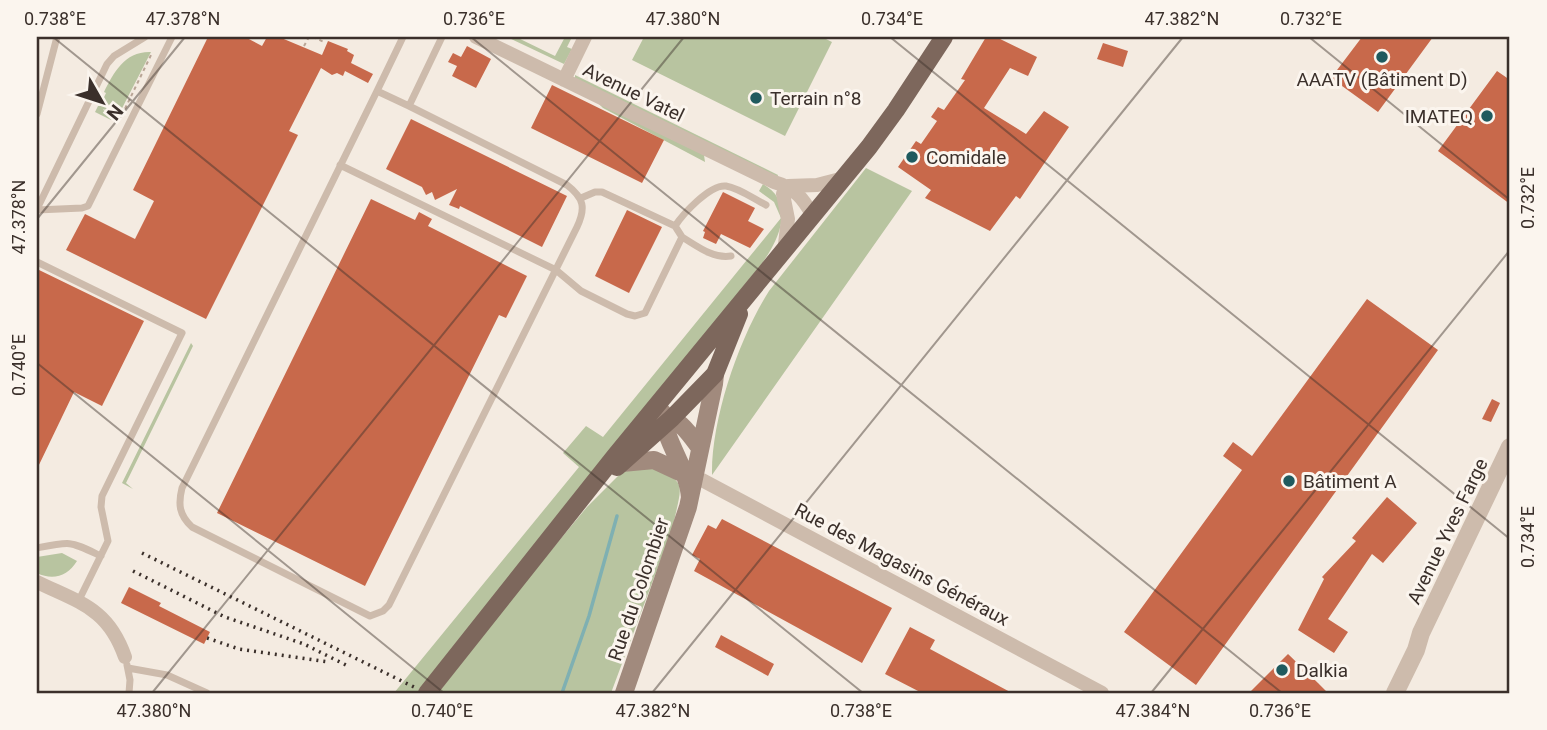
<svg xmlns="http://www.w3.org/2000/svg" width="1547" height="730" font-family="Roboto,sans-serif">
<rect width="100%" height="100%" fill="#f4ebe1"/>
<!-- green -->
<path fill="#b8c4a0" d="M507 37H516L555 56 565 37H572L567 47 572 49 564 64Z
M644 37H822L832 42 785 136 632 60Z
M151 52 117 118 111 120 95 112 98 106H100L106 93 104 92C114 72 125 51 151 52Z
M575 75 778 175 777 178 575 79Z
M598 103 704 155 705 162 603 108Z
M866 168 912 191 712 475C711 419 739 338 769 291Z
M763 184C796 203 779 239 763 262L419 693H394L579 467 563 453 586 426 603 437 781 218 774 202 759 191Z
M191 343 193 346 126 483 133 489 122 483Z
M644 464C691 482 681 483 673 527L611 693H438L504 607 587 507 622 472Z
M62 553 77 561C68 576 53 581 37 573V557Z"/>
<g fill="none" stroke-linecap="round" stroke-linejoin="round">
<!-- stream -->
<path stroke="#7fb0b2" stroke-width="3.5" d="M562 693 589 616 617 516"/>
</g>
<!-- building -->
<path fill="#c8694b" d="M208 37H245L262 46 267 37H279L322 55 328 41 348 49 347 51 354 55 351 63 373 74 368 83 345 71 343 76 337 73 332 75 321 68 289 131 298 135 206 319 66 250 85 214 135 239 154 201 133 190Z
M986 37H996L1037 57 1028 76 1010 68 984 108 1026 134 1044 111 1069 127 1020 199 1016 196 990 231 925 198 931 190 898 167 916 141 921 144 937 121 931 117 938 107 944 110 965 80 961 79Z
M1362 37H1433L1378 112 1331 78Z
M1103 43 1128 51 1123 67 1097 59Z
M467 46 491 59 476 88 452 76 457 66 448 62 453 53 461 57Z
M1497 71 1510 80V204L1438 151Z
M552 85 664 140 642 183 531 128Z
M411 119 567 196 542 247 460 206 459 209 449 205 457 189 435 200 432 192 426 195 422 187 386 169Z
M723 192 755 208 748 221 764 229 750 248 721 234 716 244 703 238 705 232 703 231Z
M371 199 415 220 419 212 432 219 428 226 527 276 506 318 499 315 365 586 217 513Z
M627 210 662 227 629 293 595 276Z
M37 269 144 321 102 406 74 392 37 469Z
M1367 299 1438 350 1196 685 1124 632 1242 470 1223 456 1233 442 1252 456Z
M1492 399 1500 403 1491 422 1482 419Z
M1387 497 1417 523 1383 563 1372 554 1328 619 1348 632 1334 653 1298 630 1324 579 1322 577 1356 541 1352 538Z
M722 519 892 608 862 663 694 571 700 559 692 555 708 525 716 529Z
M129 587 161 603 159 606 210 632 204 644 121 603Z
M910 627 935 640 930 649 1012 693H922L885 674Z
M721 635 774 664 768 676 715 647Z
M1288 654 1318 683 1328 693H1249Z"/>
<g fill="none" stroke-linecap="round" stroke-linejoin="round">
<!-- path -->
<path stroke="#b9a596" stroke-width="2" stroke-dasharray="3.5 3.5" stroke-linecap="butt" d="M313 37 324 42
M304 46 309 37
M122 115 152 53"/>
<!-- service -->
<path stroke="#cdbbac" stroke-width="7" d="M403 37 377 91 409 106 442 37
M377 91 182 488C178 504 179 515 192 527L370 616 383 611 389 605 577 227C586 208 584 198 567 185L409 106
M37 114 57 37
M340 165 556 270 581 291 627 314 635 316 645 313 682 237 675 226 602 192H595L581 198
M37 209 107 64 114 56 145 37
M37 210 82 208 88 206 172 37
M675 226C683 214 710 184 726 186 739 188 754 199 766 205
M682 237C697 246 713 259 731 256
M37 262 182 333 102 496 101 507 108 541 78 602
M37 548C72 541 69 541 101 556
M127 665 130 680 129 693
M128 668 167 675 207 693"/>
<!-- minor -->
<path stroke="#cdbbac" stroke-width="14" d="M476 37 774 182C795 188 803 198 813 216
M564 80 585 37
M788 186 817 185 844 178
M783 194 788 219 784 252
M685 474 702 480 1102 693
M37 582C80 603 108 608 125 657"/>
<!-- tertiary -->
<path stroke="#cdbbac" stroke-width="18" d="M1395 693 1416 650 1421 633 1510 447"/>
<!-- secondary -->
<path stroke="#a18a7d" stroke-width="18" d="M662 412C665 443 689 471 690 498
M658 415C677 415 689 433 700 448
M622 463 654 460 682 473
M624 693 688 507 714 384 715 374"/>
<!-- primary -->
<path stroke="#7d675c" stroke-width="18" d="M617 467 672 418 715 374 739 314
M427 693 615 456 869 147 896 110 944 37"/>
<!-- rail -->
<path stroke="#3b302b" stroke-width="3.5" stroke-dasharray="2 5" stroke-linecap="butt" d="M142 553 418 689
M133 571 225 617 304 644 346 665
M207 638 239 649 329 662"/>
</g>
<!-- ticks -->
<path fill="none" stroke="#3b302b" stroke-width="2" stroke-opacity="0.45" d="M53 37 863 693M471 37 1282 693M890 37 1510 539M1309 37 1510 200M37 219 185 37M37 363 444 693M152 693 684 37M652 693 1183 37M1151 693 1510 250"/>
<!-- markers -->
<g fill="#1f5a5e" stroke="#fbf5ee" stroke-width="2.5">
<circle cx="1382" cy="57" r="7"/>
<circle cx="756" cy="98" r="7"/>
<circle cx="1487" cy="116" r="7"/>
<circle cx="912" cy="157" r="7"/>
<circle cx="1289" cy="481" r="7"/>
<circle cx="1282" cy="670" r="7"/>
</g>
<g text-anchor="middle" stroke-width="6" stroke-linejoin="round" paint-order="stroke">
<!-- poi labels -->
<g font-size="19" fill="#3b302b" stroke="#fbf5ee" text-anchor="start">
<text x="1382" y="86" text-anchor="middle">AAATV (Bâtiment D)</text>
<text x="770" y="105">Terrain n°8</text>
<text x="1473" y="123" text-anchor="end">IMATEQ</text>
<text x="926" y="164">Comidale</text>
<text x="1303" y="488">Bâtiment A</text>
<text x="1296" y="677">Dalkia</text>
</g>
<!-- street labels -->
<g font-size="19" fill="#3b302b" stroke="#fbf5ee">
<text transform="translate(634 92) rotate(26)" y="7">Avenue Vatel</text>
<text transform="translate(1447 531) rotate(-64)" y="7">Avenue Yves Farge</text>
<text transform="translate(902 564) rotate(28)" y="7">Rue des Magasins Généraux</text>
<text transform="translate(638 589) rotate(-71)" y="7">Rue du Colombier</text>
</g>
</g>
<!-- border -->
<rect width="1547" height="730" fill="none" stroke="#fbf5ee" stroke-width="77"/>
<!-- north arrow -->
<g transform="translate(102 102) rotate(129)" stroke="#fbf5ee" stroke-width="5" paint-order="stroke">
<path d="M0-5L12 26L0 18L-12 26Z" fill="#3b302b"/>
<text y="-10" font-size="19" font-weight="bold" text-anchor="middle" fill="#3b302b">N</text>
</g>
<rect x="38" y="38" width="1470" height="654" fill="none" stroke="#3b302b" stroke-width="2.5"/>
<g font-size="18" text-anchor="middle" fill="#3b302b">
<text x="55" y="25">0.738°E</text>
<text x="183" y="25">47.378°N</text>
<text x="474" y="25">0.736°E</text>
<text x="683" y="25">47.380°N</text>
<text x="892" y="25">0.734°E</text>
<text x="1182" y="25">47.382°N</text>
<text x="1311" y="25">0.732°E</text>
<text transform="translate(1528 198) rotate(-90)" y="6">0.732°E</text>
<text transform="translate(19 217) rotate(-90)" y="6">47.378°N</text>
<text transform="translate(19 365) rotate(-90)" y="6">0.740°E</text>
<text transform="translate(1528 537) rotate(-90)" y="6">0.734°E</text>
<text x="154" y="717">47.380°N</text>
<text x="442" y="717">0.740°E</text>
<text x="653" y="717">47.382°N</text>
<text x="861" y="717">0.738°E</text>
<text x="1153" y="717">47.384°N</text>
<text x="1280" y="717">0.736°E</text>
</g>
</svg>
